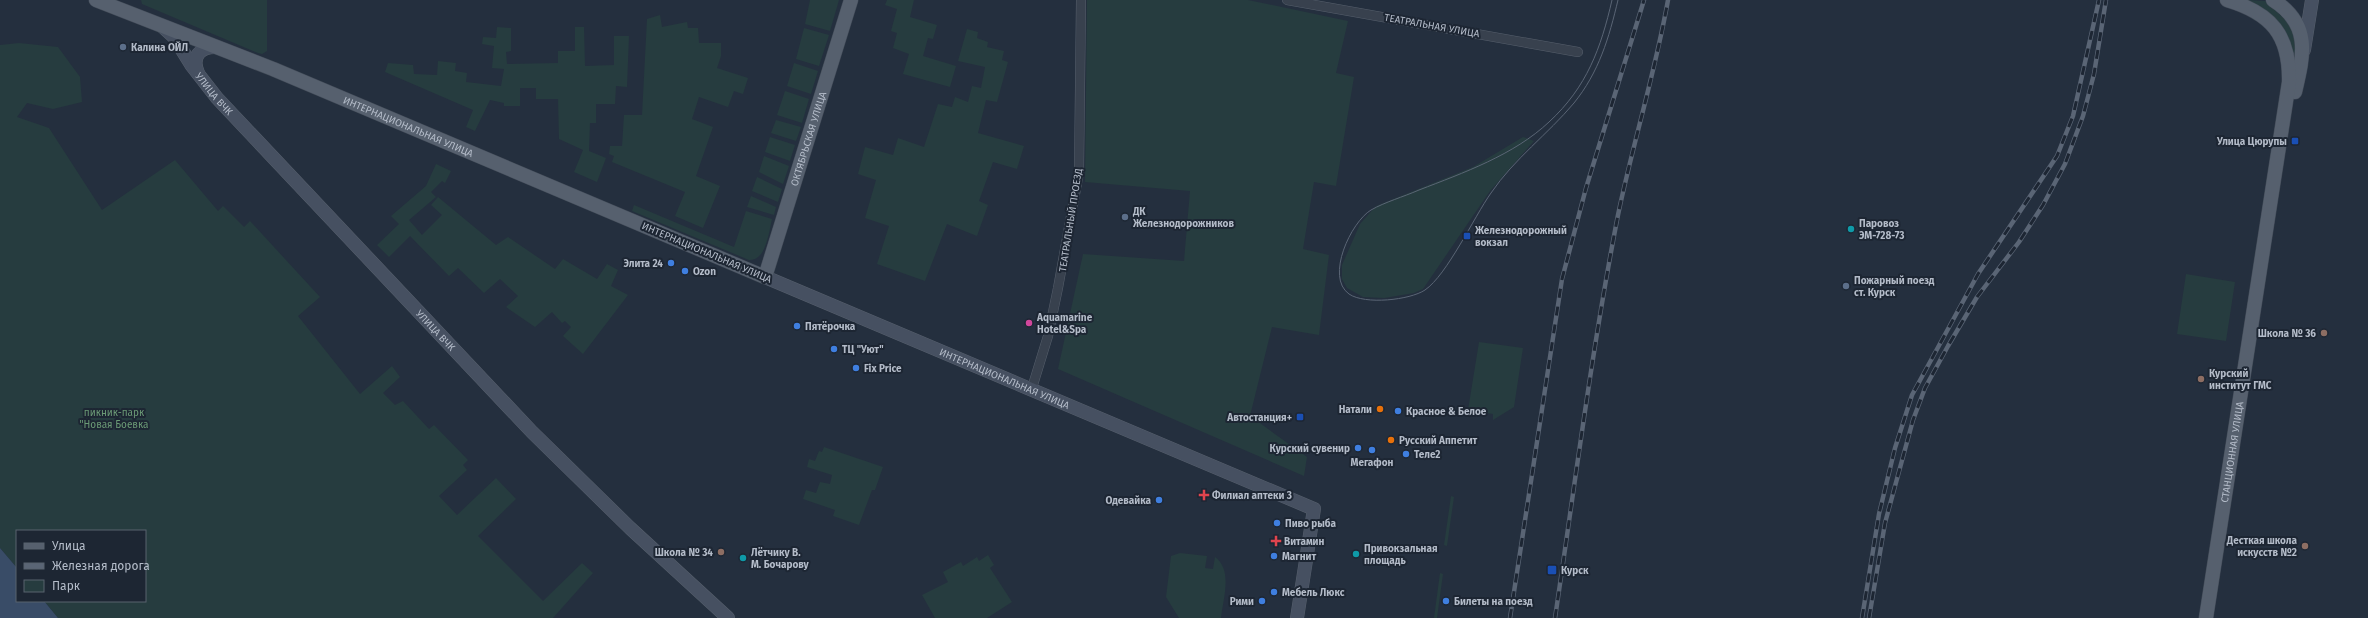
<svg xmlns="http://www.w3.org/2000/svg" width="2368" height="618" font-family="'Fira Sans',sans-serif">
<rect width="100%" height="100%" fill="#242f3e"/>
<!-- green -->
<path fill="#263c3f" d="M141 0H267V51L262 54 258 53 142 4Z
M810 0H839L830 31 805 24Z
M887 0H914L910 17 937 25 933 39 928 38 923 56 956 66 950 87 903 74 909 54 893 48 897 33 891 31 897 9 885 5Z
M1087 0H1248L1348 21 1336 73 1354 77 1336 186 1314 182 1303 249 1329 255 1319 335 1272 327 1250 416 1307 457 1304 476 1058 369 1083 254 1184 261 1190 191 1085 182Z
M2248 0 2265 1 2290 24 2298 41 2295 57 2287 36Z
M660 15 662 27 687 22 688 28H698L699 43H721V56L717 68 748 78 743 94 734 91 728 107 699 97 692 119 713 127 696 176 720 186 703 228 675 216 685 192 612 162 614 156 609 154 610 146H622L624 115H642L647 19Z
M497 27 511 28V51L506 52 507 64 558 63V51H575V27H584L585 66 614 65V36H629L627 87 616 86 615 104H596V123H590L589 151 606 158 597 182 574 172 583 150 559 139 558 99H536V88H520V106H504V103L490 100 475 131 466 127 473 110 385 72 388 63 413 65 414 74 437 75 438 61 456 63 455 71 467 73 466 82 501 86 504 69 492 68 494 46 482 44 483 37 496 38Z
M804 28 829 35 819 66 796 59Z
M967 29 978 32 977 38 988 42 987 47 1004 51 1002 60 1008 62 997 102 986 100 978 133 1024 146 1017 169 993 162 979 201 988 205 977 236 947 224 925 281 877 264 889 226 865 218 876 180 858 174 865 147 893 155 898 138 924 147 938 104 952 107 955 97 968 102 972 86 981 88 985 67 958 61Z
M19 43 58 47 80 77 82 102 53 109 27 103 17 117 49 128 102 210 175 160 218 211 223 206 244 227 250 221 320 297 298 316 360 394 392 366 400 377 383 393 395 405 403 401 429 429 434 425 468 460 463 465 467 470 439 496 457 515 496 478 516 499 478 536 543 601 582 563 593 573 553 618H58L44 601H145V531H17V568L0 548V45Z
M794 63 818 71 811 94 787 86Z
M785 91 809 99 802 123 777 115Z
M776 120 801 127 796 141 771 133Z
M770 137 795 145 790 161 765 152Z
M1523 137 1534 141 1490 191 1423 289 1414 293 1384 298 1363 297 1347 288 1342 279V265L1360 224 1376 206 1473 167Z
M764 156 789 166 783 184 759 172Z
M436 164 451 171 445 183 442 181 431 192 436 197 409 220 422 235 442 215 431 205 438 197 496 245 508 237 555 269 563 259 597 279 607 264 618 270 611 286 628 295 583 354 563 336 571 327 565 321 562 323 552 312 535 327 506 307 518 296 500 279 484 293 458 268 449 276 410 236 389 257 377 245 399 224 391 216 426 186Z
M757 177 782 189 778 202 752 191Z
M751 196 776 207 774 215 747 207Z
M634 205 734 247 746 211 772 219C769 232 766 261 749 260L632 211Z
M2186 274 2235 282 2226 341 2177 334Z
M1479 342 1523 348 1514 407 1493 420V414L1468 410Z
M824 447 883 467 875 490H872L859 525 833 516 835 510 803 499 806 490 816 493 820 482 830 484 832 475 807 467 809 459 815 461 819 451 822 452Z
M1451 496 1454 497 1447 546 1444 545Z
M1180 553 1207 556 1205 568 1213 569 1215 557C1233 570 1223 599 1221 618H1179L1166 597 1171 556Z
M988 555 994 565 990 568 1012 602 987 618H935L922 595 948 582 943 572 961 562 963 566 977 557 979 561Z
M1440 573 1443 574 1437 618H1434Z"/>
<!-- water -->
<path fill="#394c67" d="M0 548 17 568V601H44L58 618H0Z"/>
<g fill="none" stroke-linecap="round" stroke-linejoin="round">
<defs>
<path id="street" d="M1287 0 1578 52
M1032 388 1048 336 1058 288 1079 172 1081 0"/>
<g id="secondary">
<path id="s1" d="M162 26 174 37 192 66 217 98 532 432 630 528 728 618"/>
<path d="M2304 50 2312 0"/>
<path d="M198 73C191 57 200 46 217 47"/>
<path id="s2" d="M765 277 1314 509 1297 618"/>
</g>
<g id="primary">
<path id="s3" d="M96 0 273 69 765 277 851 0"/>
<path d="M2273 0C2311 24 2304 54 2295 92"/>
<path id="s4" d="M2206 618 2289 82C2290 35 2271 13 2227 0"/>
</g>
</defs>
<!-- street casing -->
<use href="#street" stroke="#565f6c" stroke-width="10"/>
<!-- secondary casing -->
<use href="#secondary" stroke="#565f6c" stroke-width="14"/>
<!-- primary casing -->
<use href="#primary" stroke="#414a57" stroke-width="15"/>
<!-- street -->
<use href="#street" stroke="#38414e" stroke-width="9"/>
<!-- secondary -->
<use href="#secondary" stroke="#465061" stroke-width="13"/>
<!-- primary -->
<use href="#primary" stroke="#56606e" stroke-width="14"/>
<!-- tram -->
<path stroke="#5a6575" stroke-width="1" d="M1612 0C1601 48 1587 87 1549 122 1514 155 1463 173 1419 190 1403 197 1385 202 1371 210 1351 222 1325 277 1349 294 1365 305 1410 300 1425 290 1447 275 1474 217 1491 193 1514 159 1548 134 1574 103 1599 72 1609 38 1618 0"/>
<defs>
<path id="rail" d="M1510 618 1562 279 1586 188 1644 0
M1555 618C1575 484 1592 348 1618 215 1633 143 1655 73 1668 0
M1862 618 1879 514 1895 448 1912 395 1978 274 2057 156 2073 116 2099 0
M1869 618 1885 523 1913 420 1925 388 1948 346 1977 297 2019 242 2043 205 2065 164 2083 116 2094 74 2106 0"/>
</defs>
<!-- rail casing -->
<use href="#rail" stroke="#5a6575" stroke-width="4.5"/>
<!-- rail -->
<use href="#rail" stroke="#1d2633" stroke-width="3" stroke-dasharray="9" stroke-linecap="butt"/>
</g>
<!-- markers -->
<g fill="#5c6f8a" stroke="#1d2633" stroke-width="1.5">
<circle cx="123" cy="47" r="4"/>
<circle cx="1125" cy="217" r="4"/>
<circle cx="1846" cy="286" r="4"/>
</g>
<g fill="#1a4fb4" stroke="#1d2633" stroke-width="1.5">
<rect x="2291" y="137" width="8" height="8" rx="2"/>
<rect x="1463" y="232" width="8" height="8" rx="2"/>
<rect x="1296" y="413" width="8" height="8" rx="2"/>
<rect x="1547" y="565" width="10" height="10" rx="2"/>
</g>
<g fill="#0f9aa8" stroke="#1d2633" stroke-width="1.5">
<circle cx="1851" cy="229" r="4"/>
<circle cx="1356" cy="554" r="4"/>
<circle cx="743" cy="558" r="4"/>
</g>
<g fill="#3f7fe0" stroke="#1d2633" stroke-width="1.5">
<circle cx="671" cy="263" r="4"/>
<circle cx="685" cy="271" r="4"/>
<circle cx="797" cy="326" r="4"/>
<circle cx="834" cy="349" r="4"/>
<circle cx="856" cy="368" r="4"/>
<circle cx="1398" cy="411" r="4"/>
<circle cx="1358" cy="448" r="4"/>
<circle cx="1372" cy="450" r="4"/>
<circle cx="1406" cy="454" r="4"/>
<circle cx="1159" cy="500" r="4"/>
<circle cx="1277" cy="523" r="4"/>
<circle cx="1274" cy="556" r="4"/>
<circle cx="1274" cy="592" r="4"/>
<circle cx="1262" cy="601" r="4"/>
<circle cx="1446" cy="601" r="4"/>
</g>
<circle fill="#d1479c" stroke="#1d2633" stroke-width="1.5" cx="1029" cy="323" r="4"/>
<g fill="#8d6e63" stroke="#1d2633" stroke-width="1.5">
<circle cx="2324" cy="333" r="4"/>
<circle cx="2201" cy="379" r="4"/>
<circle cx="2305" cy="546" r="4"/>
<circle cx="721" cy="552" r="4"/>
</g>
<g fill="#e8710a" stroke="#1d2633" stroke-width="1.5">
<circle cx="1380" cy="409" r="4"/>
<circle cx="1391" cy="440" r="4"/>
</g>
<g fill="#e0444e" stroke="#1d2633" stroke-width="1.5">
<path d="M1202 489h4v4h4v4h-4v4h-4v-4h-4v-4h4z"/>
<path d="M1274 535h4v4h4v4h-4v4h-4v-4h-4v-4h4z"/>
</g>
<g text-anchor="middle" stroke-width="4" stroke-linejoin="round" paint-order="stroke">
<!-- street labels -->
<g font-size="10" fill="#b4bcc9" stroke="#1d2633">
<text transform="translate(1432 25) rotate(10)" y="4">ТЕАТРАЛЬНАЯ УЛИЦА</text>
<text dy="4" stroke="none"><textPath href="#s1" startOffset="86">УЛИЦА ВЧК</textPath></text>
<text dy="4" stroke="none"><textPath href="#s3" startOffset="337">ИНТЕРНАЦИОНАЛЬНАЯ УЛИЦА</textPath></text>
<text dy="4" stroke="none"><textPath href="#s3" startOffset="869">ОКТЯБРЬСКАЯ УЛИЦА</textPath></text>
<text transform="translate(1070 220) rotate(-81)" y="4">ТЕАТРАЛЬНЫЙ ПРОЕЗД</text>
<text transform="translate(707 252) rotate(23)" y="4">ИНТЕРНАЦИОНАЛЬНАЯ УЛИЦА</text>
<text dy="4" stroke="none"><textPath href="#s1" startOffset="410">УЛИЦА ВЧК</textPath></text>
<text dy="4" stroke="none"><textPath href="#s2" startOffset="260">ИНТЕРНАЦИОНАЛЬНАЯ УЛИЦА</textPath></text>
<text dy="4" stroke="none"><textPath href="#s4" startOffset="168">СТАНЦИОННАЯ УЛИЦА</textPath></text>
</g>
<!-- poi labels -->
<g font-size="10" font-weight="bold" fill="#b4bcc9" stroke="#1d2633" text-anchor="start">
<text x="131" y="51">Калина ОЙЛ</text>
<text x="2287" y="145" text-anchor="end">Улица Цюрупы</text>
<text x="1133" y="215">ДК<tspan x="1133" dy="12">Железнодорожников</tspan></text>
<text x="1859" y="227">Паровоз<tspan x="1859" dy="12">ЭМ-728-73</tspan></text>
<text x="1475" y="234">Железнодорожный<tspan x="1475" dy="12">вокзал</tspan></text>
<text x="663" y="267" text-anchor="end">Элита 24</text>
<text x="693" y="275">Ozon</text>
<text x="1854" y="284">Пожарный поезд<tspan x="1854" dy="12">ст. Курск</tspan></text>
<text x="1037" y="321">Aquamarine<tspan x="1037" dy="12">Hotel&amp;Spa</tspan></text>
<text x="805" y="330">Пятёрочка</text>
<text x="2316" y="337" text-anchor="end">Школа № 36</text>
<text x="842" y="353">ТЦ "Уют"</text>
<text x="864" y="372">Fix Price</text>
<text x="2209" y="377">Курский<tspan x="2209" dy="12">институт ГМС</tspan></text>
<text x="1372" y="413" text-anchor="end">Натали</text>
<text x="1406" y="415">Красное &amp; Белое</text>
<text x="1292" y="421" text-anchor="end">Автостанция+</text>
<text x="1399" y="444">Русский Аппетит</text>
<text x="1350" y="452" text-anchor="end">Курский сувенир</text>
<text x="1414" y="458">Теле2</text>
<text x="1372" y="466" text-anchor="middle">Мегафон</text>
<text x="1212" y="499">Филиал аптеки 3</text>
<text x="1151" y="504" text-anchor="end">Одевайка</text>
<text x="1285" y="527">Пиво рыба</text>
<text x="2297" y="544" text-anchor="end">Десткая школа<tspan x="2297" dy="12">искусств №2</tspan></text>
<text x="1284" y="545">Витамин</text>
<text x="1364" y="552">Привокзальная<tspan x="1364" dy="12">площадь</tspan></text>
<text x="713" y="556" text-anchor="end">Школа № 34</text>
<text x="751" y="556">Лётчику В.<tspan x="751" dy="12">М. Бочарову</tspan></text>
<text x="1282" y="560">Магнит</text>
<text x="1561" y="574">Курск</text>
<text x="1282" y="596">Мебель Люкс</text>
<text x="1254" y="605" text-anchor="end">Рими</text>
<text x="1454" y="605">Билеты на поезд</text>
</g>
<!-- park labels -->
<g font-size="10" fill="#6b9a76" stroke="#1d2633">
<text x="114" y="416">пикник-парк<tspan x="114" dy="12">"Новая Боевка</tspan></text>
</g>
</g>
<!-- legend -->
<rect x="16" y="530" width="130" height="72" fill="#1d2633" stroke="#59626f"/>
<rect x="24" y="543" width="20" height="6" fill="#56606e" stroke="#59626f"/>
<text x="52" y="550" font-size="12" fill="#b4bcc9">Улица</text>
<rect x="24" y="563" width="20" height="6" fill="#5a6575" stroke="#59626f"/>
<text x="52" y="570" font-size="12" fill="#b4bcc9">Железная дорога</text>
<rect x="24" y="580" width="20" height="12" fill="#263c3f" stroke="#59626f"/>
<text x="52" y="590" font-size="12" fill="#b4bcc9">Парк</text>
</svg>
